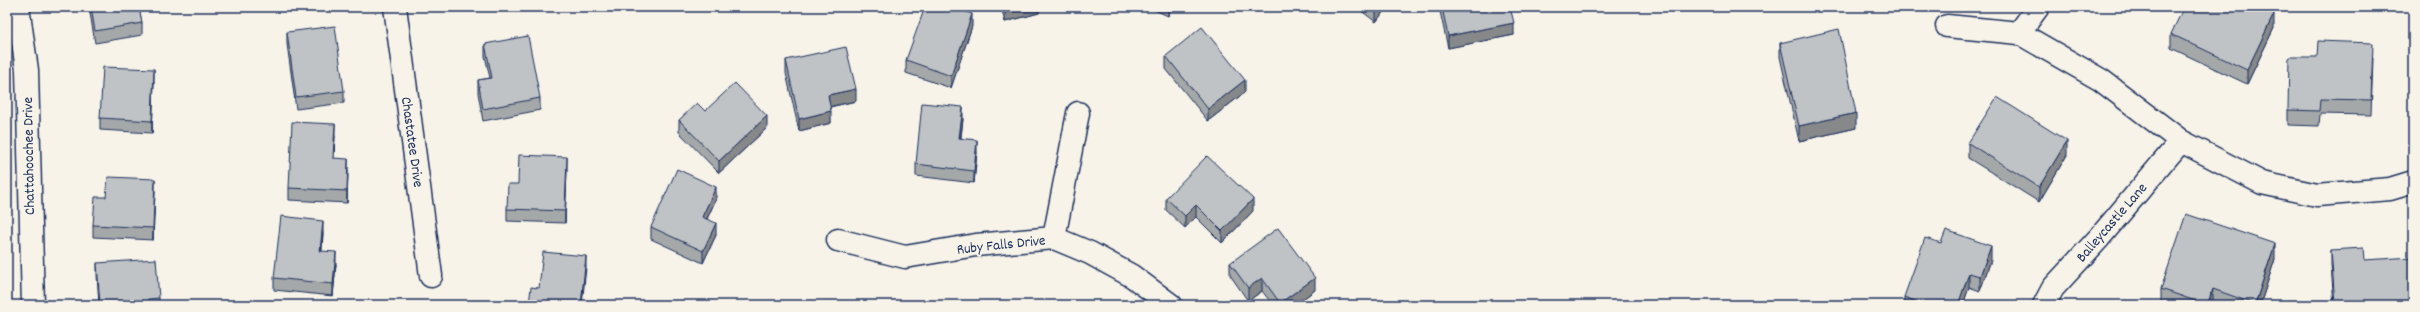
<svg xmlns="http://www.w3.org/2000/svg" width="2420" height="312" font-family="Dekko,sans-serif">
<rect width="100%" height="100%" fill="#f7f3e8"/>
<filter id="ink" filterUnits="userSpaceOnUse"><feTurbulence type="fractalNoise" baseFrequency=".025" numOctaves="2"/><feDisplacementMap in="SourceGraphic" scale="8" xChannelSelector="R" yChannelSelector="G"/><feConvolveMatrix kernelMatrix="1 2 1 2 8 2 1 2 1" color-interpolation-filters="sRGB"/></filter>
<g filter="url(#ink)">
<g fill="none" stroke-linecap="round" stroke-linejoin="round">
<defs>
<path id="minor" d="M18 7 27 70 33 305
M395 7 431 276
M1947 26 2019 33 2101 80 2181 141 2262 183 2317 195 2390 189 2413 182
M2019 33 2038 7
M1054 238 1078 113
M838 240 905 257 976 245 1054 238 1090 253 1132 276 1171 305
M2044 305 2053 288 2099 238 2181 141"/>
</defs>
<!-- minor casing -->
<use href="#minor" stroke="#1b2f5e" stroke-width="25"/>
<!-- minor -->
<use href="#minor" stroke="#f7f3e8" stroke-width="22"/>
</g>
<!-- wall -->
<path fill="#a5a8a9" stroke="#1b2f5e" d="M89 7H139L142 23V35L95 43Z
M279 7H327V8L280 11Z
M1001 7H1039V13L1005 22Z
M1148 7H1172L1168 16Z
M1356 7H1387L1376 22Z
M1439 7H1510L1514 35 1448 48Z
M972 26 951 88 906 73V60Z
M2274 28 2247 84 2171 48V34Z
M287 32 344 91V103L296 109 287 44Z
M1780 43 1856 128 1799 141 1780 57Z
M485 44 540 98V110L483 121 478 93V80L490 78 485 56Z
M1166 56 1245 92 1208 121 1166 69Z
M2373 58 2371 115 2320 114 2319 126 2288 125V110Z
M786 60 856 101 830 107 831 123 799 131 786 73Z
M154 81 152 133 100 130V118Z
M963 119 961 138 977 152 974 183 916 176V164Z
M679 120 767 128 719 173 679 132Z
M335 136 334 158 348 171 347 203 289 200V188Z
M1968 143 2067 155 2039 202 1968 158Z
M567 169 565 223 507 221V209L518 184Z
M155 191 153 240 93 237V225L106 197Z
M1166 198 1253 211 1222 243 1196 217 1185 228 1166 210Z
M716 199 707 219 716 235 703 263 651 239V227Z
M323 233 322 251 336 264 333 296 274 290V278Z
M2331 250 2364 260 2413 305H2334L2331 265Z
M2275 259 2260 305H2216L2213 304V305H2163L2161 304V289Z
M1991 260 1980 291 1969 287 1963 305H1904V297Z
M97 263 159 298V305H99L97 275Z
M1230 263 1315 290 1295 305H1273L1262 291 1248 301 1230 275Z"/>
<!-- shaded-wall -->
<path fill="#86888a" stroke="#1b2f5e" d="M1015 7H1039V13L1005 22V9Z
M1168 7H1172L1168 16Z
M1378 7H1387L1376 22V10Z
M972 14V26L951 88V76Z
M2274 14V28L2247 84V70Z
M1514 23V35L1448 48V36Z
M154 69V81L152 133V121Z
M1245 80V92L1208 121V109Z
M856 89V101L828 107V95Z
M963 107V119L959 150V138Z
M831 111V123L799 131V119Z
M1856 113V128L1799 141V126Z
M767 116V128L719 173V161Z
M335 124V136L333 170V158Z
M977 140V152L974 183V171Z
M2067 141V155L2039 202V187Z
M567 157V169L565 223V211Z
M348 159V171L347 203V191Z
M155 179V191L153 240V228Z
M716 187V199L702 229V217Z
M1253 199V211L1222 243V231Z
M1196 205V217L1185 228V216Z
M323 221V233L320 263V251Z
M716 223V235L703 263V251Z
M2275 244V259L2260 305H2255Z
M1991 246V260L1980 291V276Z
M336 252V264L333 296V284Z
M586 256V268L582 305H581Z
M1969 273V287L1963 305H1958Z
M1262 278V291L1248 301V288Z
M1315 278V290L1295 305H1280V303Z
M2213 289V305H2208Z"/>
<!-- building -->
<path fill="#c0c3c5" stroke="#1b2f5e" d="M91 7H139L142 23 95 31Z
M925 7H952L972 14 951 76 906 60Z
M1004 7H1015L1005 9Z
M1372 7H1378L1376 10Z
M1442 7H1510L1514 23 1448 36Z
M2184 7H2259L2274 14 2247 70 2171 34Z
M335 26 344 91 296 97 287 32Z
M1202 27 1245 80 1208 109 1166 56Z
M1839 29 1856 113 1799 126 1780 43Z
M528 36 540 98 483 109 478 80 492 78 485 44Z
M2318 41 2373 43 2371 100 2320 99 2319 111 2288 110 2289 57H2317Z
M846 47 856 89 828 95 831 111 799 119 786 60Z
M103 67 154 69 152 121 100 118Z
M735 83 767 116 719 161 679 120 697 103 705 111Z
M1997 97 2067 141 2039 187 1968 143Z
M922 103 963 107 959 138 977 140 974 171 916 164Z
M292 122 335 124 333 158 348 159 347 191 289 188Z
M519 155 567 157 565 211 507 209 508 184H518Z
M1207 156 1253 199 1222 231 1196 205 1185 216 1166 198Z
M677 169 716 187 702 217 716 223 703 251 651 227Z
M108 177 155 179 153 228 93 225 95 197H106Z
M2186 214 2275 244 2255 304 2213 289 2207 305 2161 289Z
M281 216 323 221 320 251 336 252 333 284 274 278Z
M1278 228 1315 278 1280 303 1262 278 1248 288 1230 263Z
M1946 230 1991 246 1980 276 1969 273 1958 305H1926L1904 297 1925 238 1941 243Z
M2363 248 2364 260 2413 257V305H2335L2331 250Z
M543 252 586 256 581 305H529L531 287 539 288Z
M156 259 159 298 148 299 149 305H100L97 263Z
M1002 303 1021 305H1002Z"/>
</g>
<g text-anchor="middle" stroke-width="4" stroke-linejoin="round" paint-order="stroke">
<!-- street labels -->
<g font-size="15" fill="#1b2f5e" stroke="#f7f3e8">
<text transform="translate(413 142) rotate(82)" y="5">Chastatee Drive</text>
<text transform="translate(28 156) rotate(-91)" y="5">Chattahoochee Drive</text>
<text transform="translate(2111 222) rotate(-49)" y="5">Balleycastle Lane</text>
<text transform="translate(1001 244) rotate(-6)" y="5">Ruby Falls Drive</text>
</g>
</g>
<!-- margin -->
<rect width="2420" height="312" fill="none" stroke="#f7f3e8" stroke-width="24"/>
<rect x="12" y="12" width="2396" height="288" fill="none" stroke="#1b2f5e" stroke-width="1.5" filter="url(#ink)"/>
</svg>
